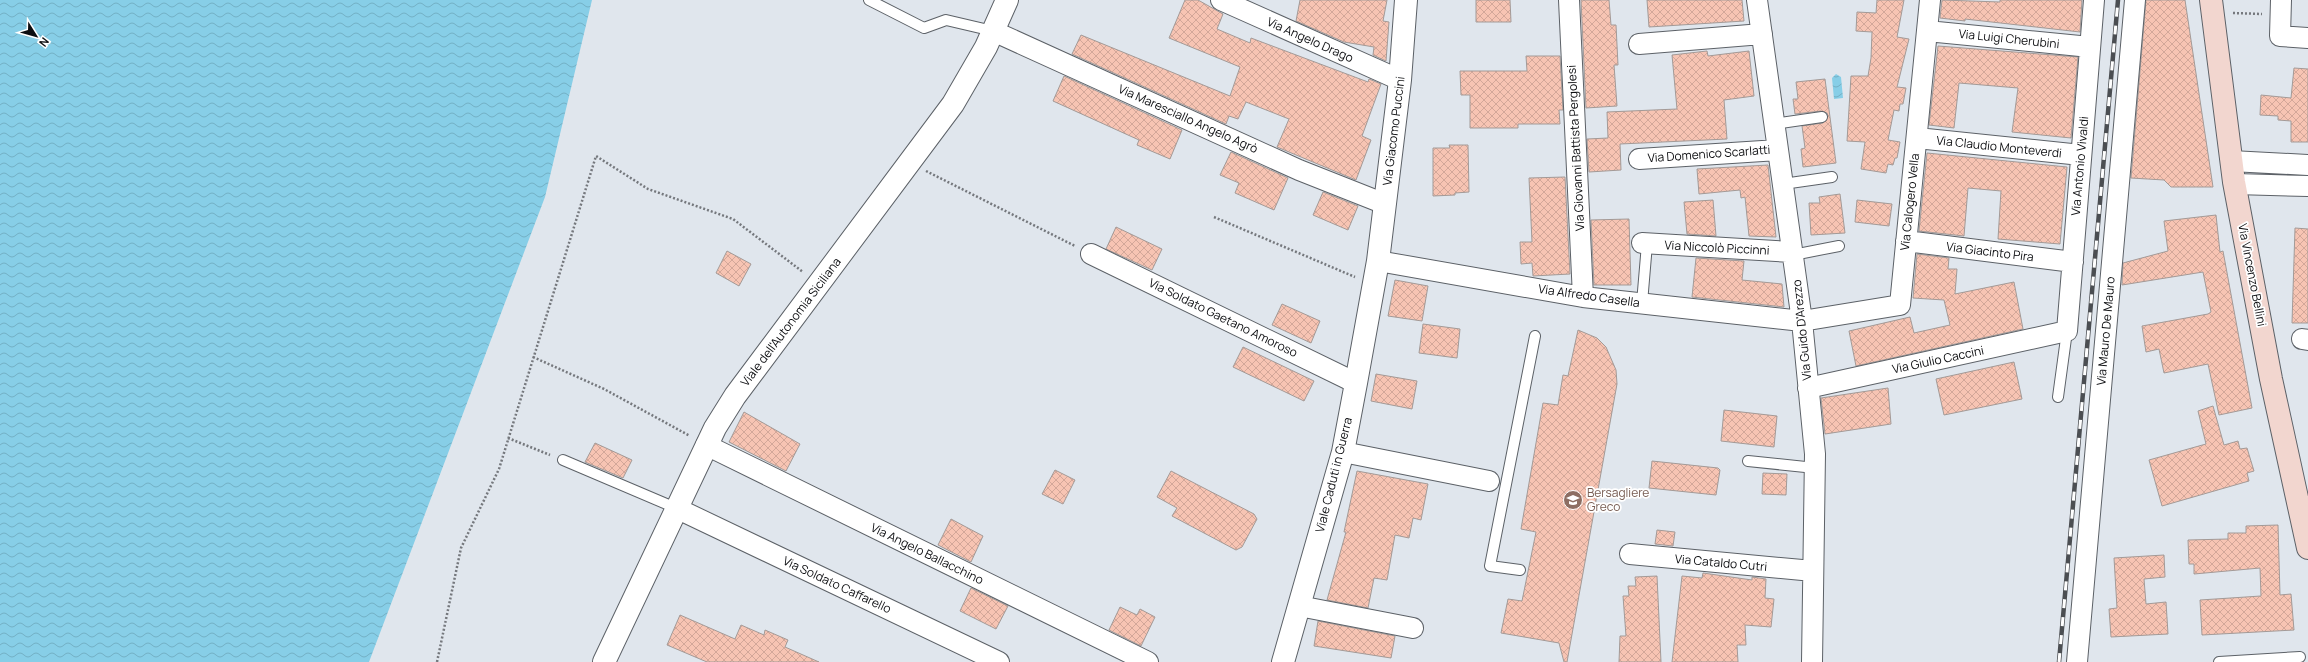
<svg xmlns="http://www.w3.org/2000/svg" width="2308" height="662" font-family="Manrope,sans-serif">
<defs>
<pattern id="water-waves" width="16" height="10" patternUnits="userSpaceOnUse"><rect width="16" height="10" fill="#87cee7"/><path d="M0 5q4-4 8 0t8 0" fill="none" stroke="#73b0c5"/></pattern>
<pattern id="building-cross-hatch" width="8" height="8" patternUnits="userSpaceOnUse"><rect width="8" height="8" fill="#f7c4b3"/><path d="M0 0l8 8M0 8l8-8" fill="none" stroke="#d3a799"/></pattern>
</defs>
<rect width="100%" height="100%" fill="#e0e6ed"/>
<!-- water -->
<path fill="url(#water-waves)" d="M0 0H592L545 197 369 662H0Z
M1836 74 1841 77 1843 98 1834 99 1832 78Z"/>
<!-- building -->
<path fill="url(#building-cross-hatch)" stroke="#a39a97" d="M1185 0H1198L1223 14 1217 29 1250 43 1251 38 1368 82 1369 79 1381 84 1362 136 1371 140 1356 180 1277 147 1289 119 1246 102 1238 119 1229 116 1226 124 1072 54 1081 35 1230 96 1240 67 1169 38Z
M1300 0H1387L1383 21 1389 22 1386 61 1373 55 1374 47 1344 42 1296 21Z
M1476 0H1510L1511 22H1476Z
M1581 0H1609L1611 25H1616L1618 65H1614L1617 106 1586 108Z
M1647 0H1742L1744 21 1649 27Z
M1877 0H1904L1897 37 1909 39 1897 87 1906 88 1903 104H1900L1899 111 1894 110 1888 140 1900 142 1897 158H1895L1893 165 1888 164 1886 173 1861 169 1865 142 1847 141 1851 76H1868L1871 58 1872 32 1856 31 1857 12 1876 13Z
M1942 0 2000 2V0H2082L2080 32 1965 19V21L1940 18Z
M2146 0H2185L2213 187H2171L2164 180 2131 178Z
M1938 46 2078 57 2071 138 2012 132 2018 88 1959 83 1954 128 1929 125Z
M1707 51 1708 56 1749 51 1754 96 1724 100 1727 139 1620 144 1621 170 1589 172 1587 139 1608 138 1607 112 1677 109 1672 55Z
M1526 56H1560L1563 110H1559L1560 124H1518V128H1470V95H1461L1460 71H1527Z
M2294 68 2308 69V142H2291V121L2278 120V116L2260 115 2261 95 2291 98Z
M1064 76 1182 130 1170 159 1137 145 1139 140 1053 101Z
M1825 79 1836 163 1803 167 1801 149 1805 148 1802 126 1823 123 1828 116 1827 113 1821 111 1795 114 1793 99H1798L1796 82Z
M1449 145H1468L1469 192 1455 193V195L1433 196V148H1450Z
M1231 152 1288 178 1274 210 1235 193 1239 183 1220 175Z
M1927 153 2067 167 2060 244 1998 239 2001 191 1968 188 1964 236 1919 231Z
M1768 165 1776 237 1749 236 1745 197 1741 198 1740 190 1699 194 1697 169Z
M1565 177 1570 274 1533 276 1532 263 1521 264 1520 242H1532L1529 178Z
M1323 192 1358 206 1348 230 1313 215Z
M1840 194 1845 233 1811 235 1809 203H1820L1819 197Z
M1713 200 1716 236 1687 234 1684 202Z
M1857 200 1892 204 1889 226 1855 222Z
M2216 215 2220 252 2223 251 2252 408 2219 415 2208 364 2164 373 2159 349 2146 352 2142 326 2208 314 2211 312 2203 272 2122 285 2123 263 2168 251 2164 221Z
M1629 219 1631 285H1594L1591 220Z
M1116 227 1162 249 1152 270 1106 249Z
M2295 228 2308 229V323H2292Z
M727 251 751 264 739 286 716 273Z
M1917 254 1949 258 1948 269H1957L1955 294 2014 282 2023 329 1856 366 1849 331 1910 317 1914 333 1950 325 1944 300 1913 298Z
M1696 258 1744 261 1742 280 1782 284 1784 307 1692 297Z
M1395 280 1428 286 1422 321 1388 316Z
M1282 304 1320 321 1311 343 1272 325Z
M1423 324 1460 329 1457 358 1419 353Z
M1578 330 1597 338 1606 347 1616 370 1617 384 1567 662H1564L1559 643 1501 633 1508 599 1522 601 1536 532 1521 529 1543 403 1558 405 1563 375 1568 376Z
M1243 347 1314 381 1304 401 1233 367Z
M2014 362 2022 399 1944 415 1936 379Z
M1376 374 1417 381 1412 409 1371 401Z
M1888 388 1891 424 1825 434 1821 398Z
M2213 406 2224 445 2238 441 2240 449 2247 448 2254 471 2247 473 2249 481 2162 506 2149 460 2206 444 2198 411Z
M1724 410 1777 416 1774 447 1721 441Z
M744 412 800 444 786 471 729 442Z
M595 443 632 460 623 478 585 462Z
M1652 461 1718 468 1720 470 1716 495 1649 488Z
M1055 470 1075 480 1063 504 1042 494Z
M1171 471 1254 514 1257 519 1242 547 1236 550 1172 516 1177 508 1157 497Z
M1357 471 1428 484 1421 520 1413 518 1409 538 1395 535 1387 580 1374 578 1368 608 1327 600 1346 532H1344Z
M1763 473 1787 474 1786 495 1762 494Z
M951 519 983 536 971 562 938 545Z
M2278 525 2280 595 2291 594 2294 630 2202 635 2200 600 2261 596 2260 568 2194 574V564H2189L2188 540 2228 539V533H2246V526Z
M1657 530 1675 532 1673 546 1655 544Z
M2164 555 2165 577 2144 579 2146 604 2166 602 2168 634 2111 637 2109 609 2117 608 2114 558Z
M1703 573 1752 580V577L1766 579 1765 598 1774 599 1771 627 1745 625 1746 645H1737L1738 662H1672L1682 576 1702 578Z
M1657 576 1661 662H1619L1620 636H1626L1623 596H1629L1628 586H1636L1635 577Z
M971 588 1008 606 996 629 960 611Z
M1120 607 1137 615 1140 609 1155 617 1141 646 1109 630Z
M680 615 735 639 741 625 764 635 765 630 788 640 785 647 819 662H707L667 645Z
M1318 621 1395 636 1391 658 1314 646Z"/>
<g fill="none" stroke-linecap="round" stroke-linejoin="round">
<defs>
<path id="service" d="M869 0 924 28 946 20 993 31
M1774 124 1822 117
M1783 184 1832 177
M1793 255 1839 246
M1642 303 1647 244
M2058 397 2067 331
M563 460 676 508
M1748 461 1815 468
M1520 570 1490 566 1535 336
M2219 662 2300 657"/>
<path id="minor" d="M1221 0 1400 80
M1569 0 1583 297
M1757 0 1802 321 1815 454 1812 662
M2281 0 2280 36 2308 38
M993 31 1299 170 1385 204
M1927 31 2090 47
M1639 44 1762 34
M1917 138 2081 155
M1639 159 1778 150
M2231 161 2308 165
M2235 184 2308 186
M1906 241 2073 262
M1642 243 1792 252
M1091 254 1356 383
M1378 261 1583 297 1802 321 1900 305 1930 0
M2302 339 2308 340
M1808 388 2067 331 2094 0
M706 445 1148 662
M1343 452 1489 481
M676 508 999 662
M1630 554 1813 571
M1299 606 1413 628
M2077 662 2135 0"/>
<path id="tertiary" d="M604 662 715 428 735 396 953 104 986 47 1007 0
M1283 662 1343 452 1356 383 1378 261 1400 80 1406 0"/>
<path id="secondary" d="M2211 0 2234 182 2271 379 2308 548"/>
</defs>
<!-- service casing -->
<use href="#service" stroke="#5c6167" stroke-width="12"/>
<!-- minor casing -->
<use href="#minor" stroke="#5c6167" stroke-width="22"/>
<!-- tertiary casing -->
<use href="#tertiary" stroke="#5c6167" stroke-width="24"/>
<!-- secondary casing -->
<use href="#secondary" stroke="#5c6167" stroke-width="24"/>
<!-- path -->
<path stroke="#75787d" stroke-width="2.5" stroke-dasharray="2 2" stroke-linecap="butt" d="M2233 13 2262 14
M926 171 1075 246
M1214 217 1355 277
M533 357 604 389 690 436
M508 438 550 455
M437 662 461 548 499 469 596 156 648 189 733 219 803 272"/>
<!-- service -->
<use href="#service" stroke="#fff" stroke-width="10"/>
<!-- minor -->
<use href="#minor" stroke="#fff" stroke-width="20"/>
<!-- tertiary -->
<use href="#tertiary" stroke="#fff" stroke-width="22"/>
<!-- secondary -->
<use href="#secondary" stroke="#f2d6cf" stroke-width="22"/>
<defs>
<path id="rail" d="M2059 662 2118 0"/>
</defs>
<!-- rail casing -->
<use href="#rail" stroke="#4b4e52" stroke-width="4.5"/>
<!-- rail -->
<use href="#rail" stroke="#fff" stroke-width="3" stroke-dasharray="9" stroke-linecap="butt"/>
</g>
<!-- icons -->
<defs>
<symbol id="school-disc" viewBox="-11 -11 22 22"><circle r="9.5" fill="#8d6e63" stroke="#fff"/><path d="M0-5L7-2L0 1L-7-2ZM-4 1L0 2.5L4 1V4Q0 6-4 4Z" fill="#fff"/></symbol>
</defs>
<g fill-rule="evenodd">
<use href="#school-disc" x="1562" y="489" width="22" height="22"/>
</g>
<g text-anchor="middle" stroke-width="3.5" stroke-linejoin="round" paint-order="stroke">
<!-- street labels -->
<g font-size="12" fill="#0c0d10" stroke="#fff">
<text transform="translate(2009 39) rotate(6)" y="4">Via Luigi Cherubini</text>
<text transform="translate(1310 40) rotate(24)" y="4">Via Angelo Drago</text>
<text transform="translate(1188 119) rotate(24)" y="4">Via Maresciallo Angelo Agrò</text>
<text transform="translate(1394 131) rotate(-83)" y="4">Via Giacomo Puccini</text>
<text transform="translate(1999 147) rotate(6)" y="4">Via Claudio Monteverdi</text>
<text transform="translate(1576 148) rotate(-93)" y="4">Via Giovanni Battista Pergolesi</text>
<text transform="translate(1709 154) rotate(-4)" y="4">Via Domenico Scarlatti</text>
<text transform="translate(2080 166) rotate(-85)" y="4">Via Antonio Vivaldi</text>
<text transform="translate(1910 202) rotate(-84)" y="4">Via Calogero Vella</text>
<text transform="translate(1717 248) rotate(3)" y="4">Via Niccolò Piccinni</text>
<text transform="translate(1990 252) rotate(7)" y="4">Via Giacinto Pira</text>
<text transform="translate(2252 275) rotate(79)" y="4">Via Vincenzo Bellini</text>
<text transform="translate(1589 296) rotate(8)" y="4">Via Alfredo Casella</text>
<text transform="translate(1223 318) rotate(26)" y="4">Via Soldato Gaetano Amoroso</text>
<text transform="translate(791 322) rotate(-53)" y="4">Viale dell'Autonomia Siciliana</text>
<text transform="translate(1802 330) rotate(-96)" y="4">Via Guido D'Arezzo</text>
<text transform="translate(2106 331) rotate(-85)" y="4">Via Mauro De Mauro</text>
<text transform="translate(1938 360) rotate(-12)" y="4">Via Giulio Caccini</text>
<text transform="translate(1334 475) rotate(-76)" y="4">Viale Caduti in Guerra</text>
<text transform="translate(927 554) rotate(26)" y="4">Via Angelo Ballacchino</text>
<text transform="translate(1721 563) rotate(5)" y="4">Via Cataldo Cutri</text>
<text transform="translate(837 585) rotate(25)" y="4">Via Soldato Caffarello</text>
</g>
<!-- education labels -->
<g font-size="12" fill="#785e54" stroke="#fff" text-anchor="start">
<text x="1587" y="497">Bersagliere<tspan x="1587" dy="14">Greco</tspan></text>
</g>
</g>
<!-- north arrow -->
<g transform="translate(36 36) rotate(127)" stroke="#ffffff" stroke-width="3" paint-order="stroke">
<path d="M0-3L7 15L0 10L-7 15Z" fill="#0c0d10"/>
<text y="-6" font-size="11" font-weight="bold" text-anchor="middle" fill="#0c0d10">N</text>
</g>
</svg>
